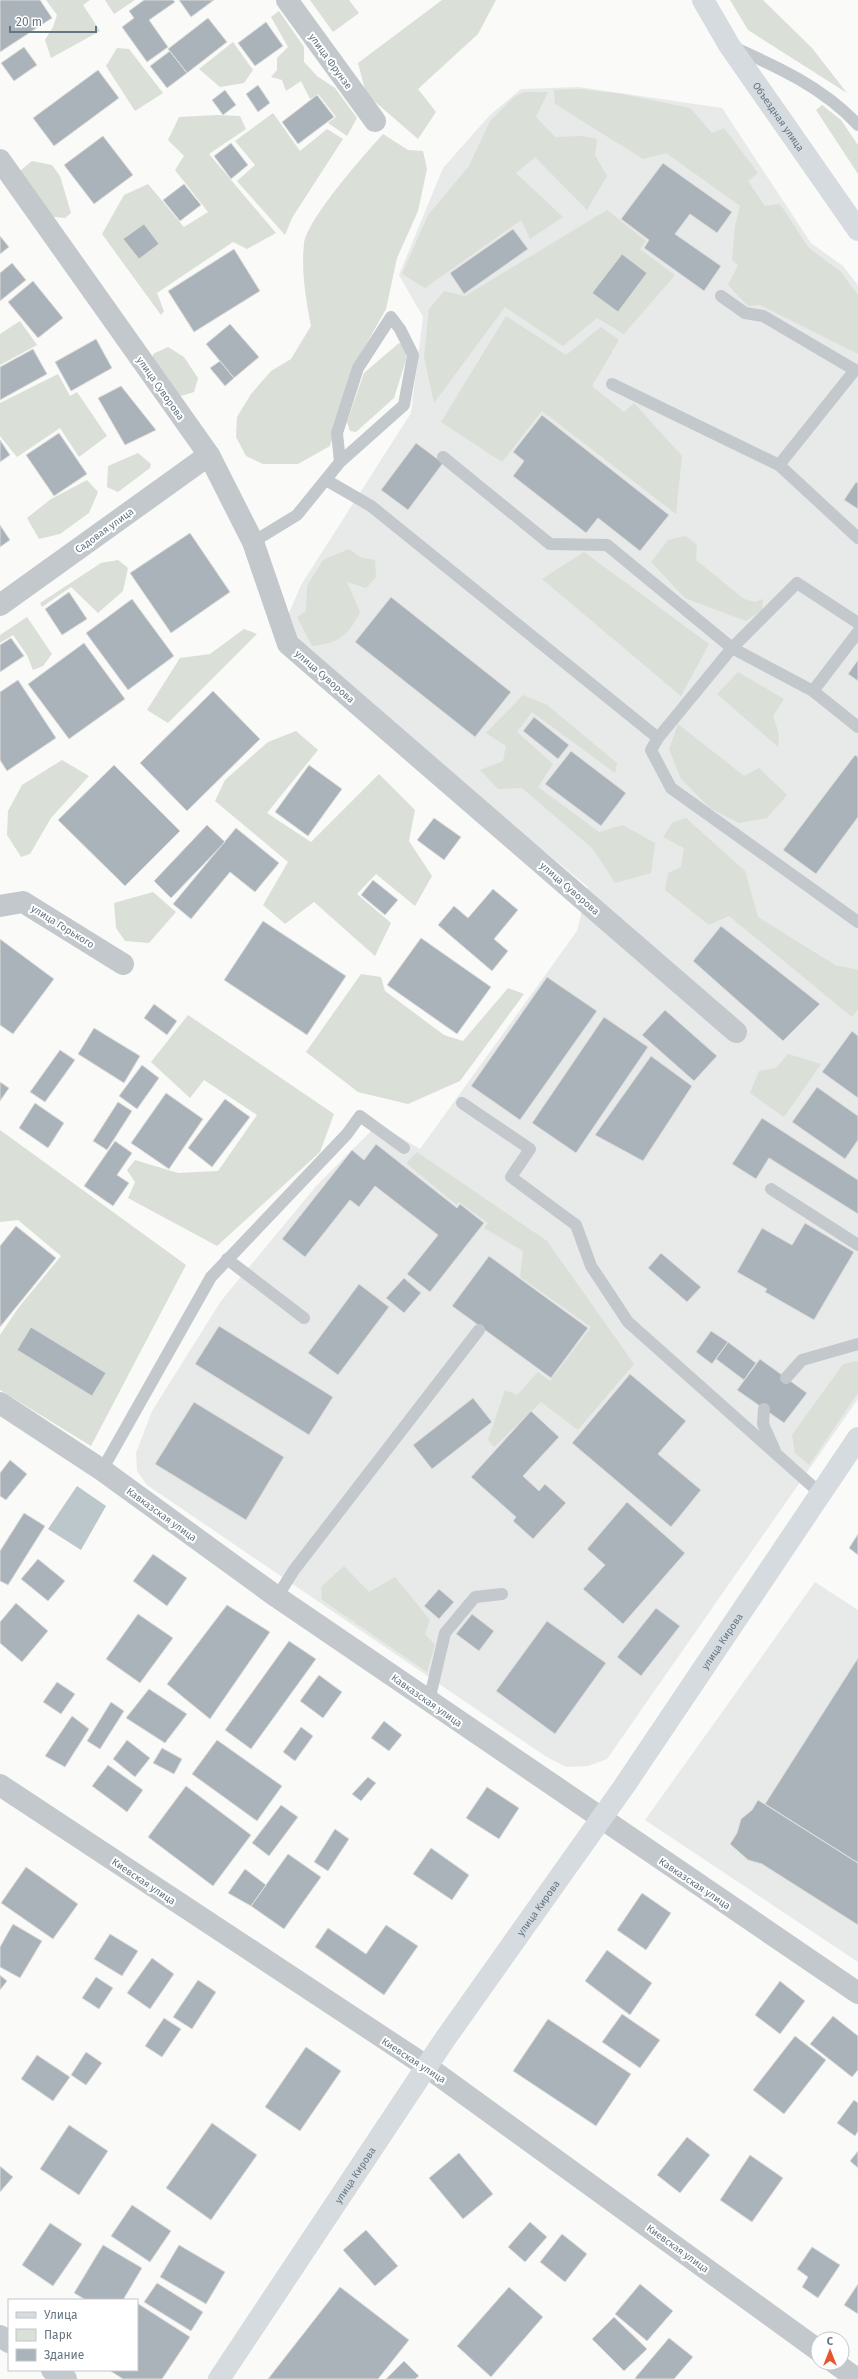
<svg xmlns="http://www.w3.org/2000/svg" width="858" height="2379" font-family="'Fira Sans',sans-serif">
<rect width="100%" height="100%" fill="#fafaf8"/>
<!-- built -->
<path fill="#e8e9e9" d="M579 87 722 108 811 243 843 266 858 285V1399L607 1759 588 1766 566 1767 545 1756 147 1485 137 1471 136 1453 152 1411 221 1301 317 1185 378 1124 420 1149 577 931 588 887 280 634 301 585 411 413 423 317 399 275 443 168 490 115 521 89Z
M815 1582 858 1610V1962L645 1820Z"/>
<!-- green -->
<path fill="#dadfd7" d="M46 0H90L83 5 100 31 51 58 45 40 53 27 57 15Z
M105 0H135L114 14Z
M310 0H349L359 13 333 32Z
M442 0H496L478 34 418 89 436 112 418 139 366 94 358 63Z
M730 0H763L812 48 847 93 748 30Z
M279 11 304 47V62L317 76 335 88 357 118 347 136 328 123 336 117 318 94 310 99 301 81 286 91 282 80 271 77 277 70V58L288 47 271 17Z
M233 42 253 70 244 83 220 87 199 69Z
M117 48 129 49 163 93 135 111 106 66Z
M579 89 622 94 690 108 712 133 724 128 758 173 748 181 765 206 780 204 809 248 841 272 858 295V354L760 305 748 306 728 285 738 265 732 260 735 226 740 206 666 153 643 159 555 104 554 90Z
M523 92H548L536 117 555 137 583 136 597 139 595 155 607 176 587 210 535 157 516 173 563 217 530 239 521 220 425 288 402 274 428 215 469 166 490 121 512 99Z
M822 105 841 120 858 145V174L816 110Z
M273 113 300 151 327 129 343 139 292 218 285 235 237 181 255 165 235 141Z
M217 115 240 116 246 129 209 154 276 233 247 249 233 242 157 293 164 311 161 315 102 234 124 195 148 184 184 227 208 212 175 170 184 156 168 140 179 117Z
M383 134 408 150 423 151 427 169 418 211 397 258 386 309 354 366 330 446 298 464H263L246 456 236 437 237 417 251 394 271 371 291 359 311 326C306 300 301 271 304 244 307 219 365 154 383 134Z
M32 161 52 165 60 176 71 213 65 218 46 216 20 171Z
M607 210 646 241 640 249 675 275 624 334 597 318 563 346 505 307 434 403 424 357 429 309 444 291 465 296Z
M506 316 566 355 601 327 619 340 592 386 624 412 634 403 682 456 676 514 542 411 502 462 441 422Z
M20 321 37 345 0 365V334Z
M399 343 406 347V360L394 398 356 432 350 431 347 422 364 373Z
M168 347 184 357 198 378 194 392 181 396 163 381 152 363 153 354Z
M58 374 70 396 77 392 107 436 79 457 60 428 17 457 0 436V403Z
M138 453 151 464 150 468 118 492 107 487 108 466Z
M87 480 98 492 89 513 60 534 39 539 27 518 51 499Z
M686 536 697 545 696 560 744 599 755 602 763 599 762 610 746 621 685 598 651 562 668 540Z
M349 549 360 557 375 560 376 577 366 588 347 582 360 612C348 636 339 643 312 646L297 617 306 611 307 586 323 560Z
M584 552 709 644 681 696 542 579Z
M118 560 128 568 123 591 98 613 71 587 42 607 40 603 101 563Z
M27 617 52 654 43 666 33 670 27 655 13 635 0 643V635Z
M244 629 257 634 168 723 147 710 180 658 210 654Z
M738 672 784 699 773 716 779 734 778 747 717 694Z
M523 695 547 705 617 763 615 773 532 712 517 732 553 764 538 787 599 832 623 825 655 843 651 873 615 883 593 849 522 788 498 789 480 770 503 761 506 746 486 733Z
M678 724 744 776 759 768 787 795 767 818 739 823 710 808 681 779 669 749Z
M296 731 318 750 267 813 311 842 379 774 415 810 409 841 432 876 415 906 376 874 357 894 391 923 375 956 314 902 285 924 263 905 288 862 215 801 225 780 268 742Z
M62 760 89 776 51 818 30 854 21 857 7 835 8 811 22 785Z
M686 818 745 871 758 917 835 965 858 970V1009L852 1017 729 916 709 925 665 890 668 873 681 867 684 848 663 837 673 822Z
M153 892 176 912 149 943 125 941 116 928 114 903Z
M361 974 381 977 385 991 444 1035 463 1041 508 988 524 994 460 1081 408 1104 358 1092 306 1052Z
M188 1015 334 1114 320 1152 217 1246 128 1198 135 1182 127 1170 135 1160 178 1173 218 1171 257 1115 204 1080 190 1098 151 1062Z
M788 1054 821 1064 784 1117 750 1093 759 1071 776 1068Z
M0 1130 186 1265 91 1446 0 1390V1335L19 1307 61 1256 18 1220 0 1222Z
M417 1152 547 1241 634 1364 578 1430 541 1402 494 1447 488 1440 505 1390 517 1395 538 1372 550 1381 591 1327 520 1277 523 1251 484 1228 488 1223 459 1202 457 1205 406 1163Z
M858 1361V1393L809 1465 795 1453 792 1435 843 1364Z
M344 1566 369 1592 395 1577 430 1620 425 1634 435 1645 427 1672 322 1600 321 1587Z"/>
<!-- water -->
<path fill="#bbc7cb" d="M77 1486 106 1506 81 1550 48 1529Z"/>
<!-- building -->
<path fill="#aab3b9" stroke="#dcdcda" d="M0 0H40L52 18 0 52Z
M144 0H173L175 2 149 20 168 47 147 62 122 27 134 18 129 11Z
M179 0H214L191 17Z
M208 18 227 42 187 73 168 49Z
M266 22 283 46 255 66 238 43Z
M24 47 37 65 14 81 1 63Z
M170 51 187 73 167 88 150 66Z
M98 70 119 98 54 146 33 118Z
M258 85 270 103 258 112 246 94Z
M225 90 236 105 223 115 212 100Z
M317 95 334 117 298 144 282 122Z
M103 136 133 175 94 204 64 165Z
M231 143 248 165 231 179 214 156Z
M663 163 732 212 717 233 690 214 675 234 721 266 704 291 644 248 649 240 621 219Z
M184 184 201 205 180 221 163 200Z
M144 224 159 244 139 259 123 239Z
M513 229 528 249 464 294 450 273Z
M0 236 9 247 0 254Z
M234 249 260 291 194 332 168 291Z
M622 254 647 273 618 312 592 293Z
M12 263 26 280 0 301V273Z
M33 281 63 318 38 338 8 302Z
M230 324 259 357 234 378 206 344Z
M96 339 112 368 71 391 55 362Z
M33 349 47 374 0 400V367Z
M220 361 234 378 225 386 210 368Z
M121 386 156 430 125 445 98 398Z
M542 415 669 515 640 551 598 518 586 533 513 476 524 461 513 452Z
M59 433 87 474 54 496 26 455Z
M0 440 10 455 0 462Z
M416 443 443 463 408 510 381 490Z
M856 482 858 483V509L844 500Z
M0 525 10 540 0 547Z
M190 533 230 592 171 633 130 573Z
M69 592 87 619 62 635 45 609Z
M391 597 511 692 475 737 355 642Z
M132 599 174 656 128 690 86 633Z
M11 638 24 656 0 672V645Z
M84 643 125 699 69 739 28 684Z
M858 660V681L848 674Z
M18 680 56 738 7 771 0 760V692Z
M213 691 260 739 187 811 140 763Z
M534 717 569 745 558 759 523 731Z
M571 751 626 793 601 826 545 784Z
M855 755 858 757V817L816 874 783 850Z
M114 765 180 831 125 886 58 820Z
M309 765 342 789 308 836 275 812Z
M434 818 461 837 444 860 417 840Z
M207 825 225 842 171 898 154 881Z
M236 828 279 863 255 892 230 872 191 919 173 904Z
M373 880 398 900 385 915 361 895Z
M493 889 518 910 494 939 508 951 492 971 438 925 454 906 468 918Z
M263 921 346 976 307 1035 224 980Z
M721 926 820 1004 783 1041 693 961Z
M421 938 491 987 457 1034 387 985Z
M0 939 54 979 13 1034 0 1025Z
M547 977 597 1011 520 1120 471 1086Z
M154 1004 177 1021 167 1035 144 1018Z
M665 1010 717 1056 694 1081 642 1035Z
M604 1017 648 1047 576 1153 532 1123Z
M94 1028 140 1056 124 1083 78 1054Z
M852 1031 858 1036V1098L822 1072Z
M60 1050 75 1060 45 1102 30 1092Z
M651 1056 692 1086 643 1161 595 1135Z
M142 1065 159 1078 137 1109 119 1096Z
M0 1082 9 1088 0 1101Z
M817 1087 858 1116V1140L845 1159 792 1122Z
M166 1093 203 1119 169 1169 131 1143Z
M225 1099 250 1117 212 1167 188 1148Z
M118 1102 132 1111 107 1150 93 1141Z
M35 1103 64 1123 48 1148 19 1128Z
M762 1118 858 1180V1214L769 1158 756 1179 732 1164Z
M115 1141 132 1153 117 1175 129 1183 113 1206 84 1186Z
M376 1144 457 1208 460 1204 484 1223 430 1292 407 1274 438 1235 375 1186 359 1207 350 1200 305 1257 282 1239 352 1150 364 1160Z
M805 1223 854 1252 814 1320 765 1292 767 1289 737 1272 762 1228 792 1245Z
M16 1226 56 1258 0 1327V1246Z
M661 1253 701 1287 687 1302 648 1268Z
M489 1256 588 1328 551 1378 452 1306Z
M404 1278 421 1293 404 1313 386 1298Z
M359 1284 389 1307 338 1375 308 1353Z
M219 1326 333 1397 309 1435 195 1364Z
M31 1327 106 1373 92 1396 17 1350Z
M711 1331 728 1342 712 1364 696 1352Z
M728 1342 756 1363 744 1380 716 1359Z
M760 1359 807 1393 784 1423 737 1390Z
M630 1374 686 1421 658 1454 701 1490 671 1527 572 1443Z
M473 1398 492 1422 432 1469 413 1445Z
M194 1402 284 1457 246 1520 155 1464Z
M531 1411 559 1437 523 1476 539 1491 545 1484 566 1503 533 1539 513 1521 516 1517 471 1477Z
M10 1460 27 1474 6 1500 0 1496V1473Z
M627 1502 685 1553 623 1624 583 1589 605 1565 587 1549Z
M24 1513 45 1526 8 1585 0 1581V1551Z
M858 1534V1555L849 1548Z
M153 1554 187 1578 167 1606 133 1581Z
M38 1559 65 1581 48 1601 21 1579Z
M439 1589 454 1602 439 1619 424 1606Z
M16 1603 48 1631 22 1662 0 1643V1622Z
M227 1605 270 1632 210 1719 167 1684Z
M656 1608 680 1626 641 1676 617 1657Z
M138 1614 173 1638 140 1683 106 1659Z
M472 1614 494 1631 479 1651 456 1634Z
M547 1621 606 1663 555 1734 496 1691Z
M289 1641 316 1659 251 1749 225 1730Z
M858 1658V1863L765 1804Z
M319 1675 342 1692 323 1718 300 1701Z
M57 1682 75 1694 61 1714 43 1702Z
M149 1689 187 1714 165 1743 126 1718Z
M111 1702 124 1711 100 1749 87 1741Z
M72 1716 89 1729 65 1767 45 1756Z
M384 1721 402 1735 389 1751 371 1738Z
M301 1727 313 1736 295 1761 283 1752Z
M127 1740 150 1758 135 1777 113 1759Z
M217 1740 282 1786 257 1821 192 1774Z
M162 1748 182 1759 174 1774 153 1763Z
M108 1765 143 1790 127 1812 92 1786Z
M368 1777 376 1783 361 1801 352 1794Z
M186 1786 251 1835 213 1886 148 1837Z
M487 1787 519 1808 499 1839 466 1818Z
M758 1800 858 1863V1925L762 1864 748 1860 730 1844 737 1833 741 1819 752 1810Z
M281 1805 298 1817 269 1856 252 1843Z
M335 1829 349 1839 328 1871 314 1862Z
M431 1848 469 1875 452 1900 413 1874Z
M288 1854 321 1877 284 1929 251 1906Z
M26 1867 78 1904 53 1939 1 1903Z
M245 1869 266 1885 251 1906 228 1893Z
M642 1893 671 1913 646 1950 617 1930Z
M13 1924 42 1941 20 1978 0 1967V1947Z
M386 1925 418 1946 384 1995 315 1947 328 1928 366 1954Z
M110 1934 138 1951 122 1976 94 1959Z
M607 1950 652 1983 630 2015 585 1981Z
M152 1958 174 1974 150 2009 127 1993Z
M0 1975 7 1981 0 1990Z
M96 1977 113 1988 99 2009 82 1998Z
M198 1980 216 1992 192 2029 173 2017Z
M780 1981 805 2001 780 2034 755 2015Z
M622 2014 660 2040 640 2068 602 2042Z
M833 2016 858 2036V2070L852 2077 810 2044Z
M164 2018 181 2029 162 2057 145 2046Z
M548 2019 631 2074 596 2126 513 2071Z
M795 2036 826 2060 784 2114 753 2090Z
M306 2047 341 2071 300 2131 265 2107Z
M86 2052 102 2063 86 2085 71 2075Z
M37 2055 70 2077 53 2101 21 2079Z
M854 2100 858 2103V2131L855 2136 837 2123Z
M212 2123 257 2155 211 2220 166 2188Z
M69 2125 108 2151 79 2195 40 2169Z
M687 2137 710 2155 680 2193 657 2175Z
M858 2151V2168L850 2161Z
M459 2153 493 2194 463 2219 429 2178Z
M750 2155 783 2178 752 2222 720 2200Z
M0 2166 13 2177 0 2192Z
M132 2205 171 2231 150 2262 111 2236Z
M530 2222 547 2237 525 2262 508 2247Z
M50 2223 82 2244 53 2286 22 2265Z
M366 2230 398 2266 375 2286 343 2250Z
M562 2234 587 2254 565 2282 540 2262Z
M103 2245 142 2268 123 2300H86L74 2293Z
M179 2245 225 2272 206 2304 160 2277Z
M812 2247 840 2265 818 2298 802 2287 808 2277 797 2269Z
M157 2283 203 2312 191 2331 144 2302Z
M640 2284 673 2311 647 2341 615 2314Z
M858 2284V2314L844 2305Z
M340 2287 409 2340 378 2379H268Z
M509 2287 543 2317 491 2377 457 2346Z
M137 2303 190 2337 162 2379H123L109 2370H137Z
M614 2317 647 2349 624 2371 592 2339Z
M669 2338 693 2357 674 2379H637L635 2378Z
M404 2361 419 2376 415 2379H386Z"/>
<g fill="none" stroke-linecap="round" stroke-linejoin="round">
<!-- service -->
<path stroke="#c3c8cc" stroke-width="12" d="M733 47C778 67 824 88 858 125
M721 296 745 313 763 316 855 370 779 465 858 538
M612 384 779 465
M443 457 550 544 607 545 732 648 797 583 858 623
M326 480 371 506 658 738 732 648 813 691
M253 542 297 515 340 462 404 405 413 355 400 329 391 317 358 368 337 433 340 462
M858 632 813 691 858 727
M658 738 651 750 671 788 858 922
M462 1103 530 1149 511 1177 576 1225 591 1266 628 1322 820 1493
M771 1189 858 1245
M227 1259 304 1318
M786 1378 802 1360 858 1344
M764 1409 763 1424 775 1451
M102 1470 211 1277 347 1134 360 1116 404 1148
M277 1597 294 1570 479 1330
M429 1701 445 1633 475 1597 502 1594"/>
<!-- minor -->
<path stroke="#c3c8cc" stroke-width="22" d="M287 0 375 121
M0 160 209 455 253 542 288 644 736 1032
M0 605 209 455
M0 906 23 902 123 964
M0 1403 102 1470 277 1597 858 1993
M0 1785 426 2066
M0 2336 9 2342
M52 2370 66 2379"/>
<!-- tertiary -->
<path stroke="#c3c8cc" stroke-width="22" d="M426 2066 818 2350
M835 2363 857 2379"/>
<!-- secondary -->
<g stroke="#d6dbdf" stroke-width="22">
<path id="s1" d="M703 0 729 45 858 230"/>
<path id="s2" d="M219 2379 445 2039 625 1785 858 1438"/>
</g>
</g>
<g text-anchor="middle" stroke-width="4" stroke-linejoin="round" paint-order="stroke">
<!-- street labels -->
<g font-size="10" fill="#657683" stroke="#fff">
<text transform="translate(331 61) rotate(54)" y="4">улица Фрунзе</text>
<text dy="4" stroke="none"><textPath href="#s1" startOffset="139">Объездная улица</textPath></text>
<text transform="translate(161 388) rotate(55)" y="4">улица Суворова</text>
<text transform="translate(104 530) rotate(-36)" y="4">Садовая улица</text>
<text transform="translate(325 676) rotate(41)" y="4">улица Суворова</text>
<text transform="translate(570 888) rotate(41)" y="4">улица Суворова</text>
<text transform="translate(63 926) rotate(32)" y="4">улица Горького</text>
<text transform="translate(162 1514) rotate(36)" y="4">Кавказская улица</text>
<text dy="4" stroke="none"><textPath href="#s2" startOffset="893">улица Кирова</textPath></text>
<text transform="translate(427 1700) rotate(35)" y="4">Кавказская улица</text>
<text transform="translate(144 1881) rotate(34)" y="4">Киевская улица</text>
<text transform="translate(695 1883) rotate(34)" y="4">Кавказская улица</text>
<text dy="4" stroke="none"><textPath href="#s2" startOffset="569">улица Кирова</textPath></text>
<text transform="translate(414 2060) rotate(33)" y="4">Киевская улица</text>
<text dy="4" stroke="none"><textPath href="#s2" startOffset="245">улица Кирова</textPath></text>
<text transform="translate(678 2248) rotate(36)" y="4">Киевская улица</text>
</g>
</g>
<!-- legend -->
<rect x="8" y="2299" width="130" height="72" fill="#ffffff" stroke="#c1c8cd"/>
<rect x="16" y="2312" width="20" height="6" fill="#d6dbdf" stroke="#c1c8cd"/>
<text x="44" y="2319" font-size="12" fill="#657683">Улица</text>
<rect x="16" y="2329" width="20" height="12" fill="#dadfd7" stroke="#c1c8cd"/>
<text x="44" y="2339" font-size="12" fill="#657683">Парк</text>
<rect x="16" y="2349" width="20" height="12" fill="#aab3b9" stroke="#c1c8cd"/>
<text x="44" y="2359" font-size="12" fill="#657683">Здание</text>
<!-- north arrow -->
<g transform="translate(830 2351)"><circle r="19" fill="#ffffff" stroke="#c1c8cd"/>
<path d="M0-3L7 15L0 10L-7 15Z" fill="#e4572e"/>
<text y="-6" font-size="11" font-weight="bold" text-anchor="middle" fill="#657683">С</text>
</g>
<!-- scale -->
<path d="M10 26v6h86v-6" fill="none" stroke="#657683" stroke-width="2"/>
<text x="16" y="26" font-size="12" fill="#657683" stroke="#ffffff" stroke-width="3" paint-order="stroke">20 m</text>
</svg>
